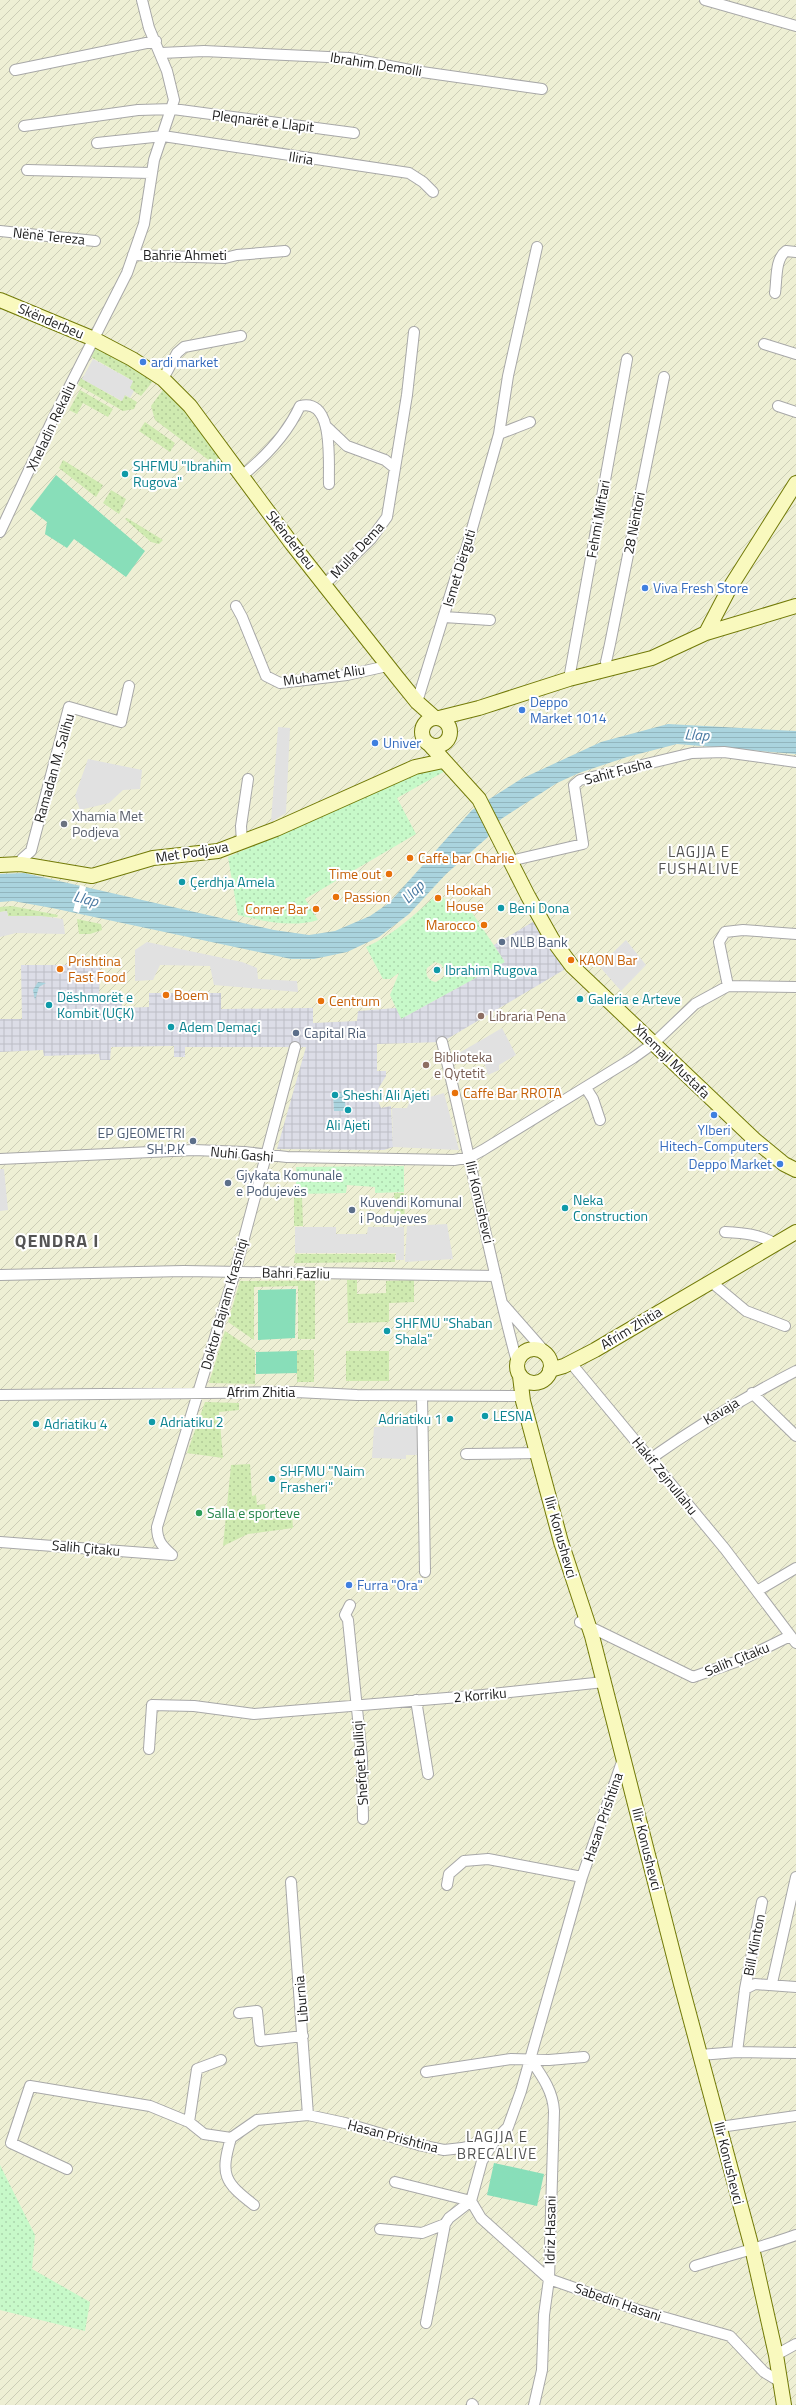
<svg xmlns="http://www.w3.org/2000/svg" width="796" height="2405" font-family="'Titillium Web',sans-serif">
<defs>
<pattern id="farmland-furrows" width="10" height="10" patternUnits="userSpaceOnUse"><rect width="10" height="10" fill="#eeefd4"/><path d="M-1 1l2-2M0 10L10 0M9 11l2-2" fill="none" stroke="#cccdb6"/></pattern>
<pattern id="grass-dots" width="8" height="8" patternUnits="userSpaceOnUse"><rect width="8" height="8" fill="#cfeab0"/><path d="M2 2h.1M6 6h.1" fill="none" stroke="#b1c897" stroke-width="1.8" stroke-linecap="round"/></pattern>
<pattern id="park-dots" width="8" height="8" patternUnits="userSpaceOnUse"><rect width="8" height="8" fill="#c7f9c9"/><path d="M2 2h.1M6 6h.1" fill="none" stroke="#abd5ac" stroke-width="1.8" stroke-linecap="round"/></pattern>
<pattern id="plaza-grid" width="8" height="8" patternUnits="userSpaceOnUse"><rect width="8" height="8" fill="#dcdde7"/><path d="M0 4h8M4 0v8" fill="none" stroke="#bcbdc6"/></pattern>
<pattern id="water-rules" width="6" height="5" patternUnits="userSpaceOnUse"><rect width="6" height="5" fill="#aad4de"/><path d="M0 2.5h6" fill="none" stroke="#92b6be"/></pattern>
</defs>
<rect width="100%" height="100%" fill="#f1eee8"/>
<!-- farmland -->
<path fill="url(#farmland-furrows)" d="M0 0H796V2405H0Z"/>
<!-- grass -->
<path fill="url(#grass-dots)" d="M97 344 154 380 141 396 129 388 133 381 91 357Z
M81 378 121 401 125 395 137 402 134 409 123 411 78 385Z
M165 387 222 451 214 464 155 420 151 406Z
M80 390 113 409 108 417 83 403 77 414 69 410Z
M145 422 175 443 170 452 139 431Z
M63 460 103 485 96 497 59 468Z
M111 490 126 499 119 514 103 503Z
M127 518 163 540 159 544 151 542 125 519Z
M12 906 58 915 57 917 8 916 7 911 0 912V907Z
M77 919 101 924 102 930 90 934H79Z
M394 1193H404L405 1225H395Z
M294 1196H302L303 1226H294Z
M295 1254H395V1262L294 1263Z
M347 1280H357V1294L386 1293V1281L414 1280V1302L389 1303V1322L348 1323Z
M240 1281H315V1339H298V1286L254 1287V1340L228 1322Z
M225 1331 255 1351V1384L209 1383Z
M297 1350H314V1382H297Z
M346 1351H389V1381H346Z
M205 1402 239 1403V1410L219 1412 223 1458 187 1453Z
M250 1464 252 1496 256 1495 257 1505 265 1504 266 1518 292 1515 293 1528 248 1534 223 1546 231 1465Z"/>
<!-- park -->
<path fill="url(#park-dots)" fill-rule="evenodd" d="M451 759 456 765 397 798 416 834 305 899 318 920C291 928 264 921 238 915L228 857Z
M439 893 453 908 467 905 505 962 401 1019 390 995 399 973 390 979H383L366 947C394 935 416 913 439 893ZM435 962 441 964 446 971 444 977 436 982C428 981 425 975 427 968Z
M404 1166V1192L375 1193V1187L347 1185 346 1193 296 1194V1167Z
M0 2165 35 2235 32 2269 90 2302 85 2331 0 2310Z"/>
<!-- pitch -->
<path fill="#88deb9" d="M56 475 145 551 126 577 74 539 67 548 45 534 47 522 30 509Z
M296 1289 295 1338 258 1340V1290Z
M297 1351V1373L256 1374V1352Z
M494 2163 544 2174 537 2206 487 2195Z"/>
<!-- parking -->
<path fill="#e1e1e1" d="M93 359 133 381 130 388 134 391 130 398 125 395 122 401 82 379Z
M278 727 290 728 286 813 271 822Z
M88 759 142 770 140 789 123 790 109 803 80 810 75 796Z
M7 911 8 916H41L63 919 65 934 16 933 0 937V912Z
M626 940 646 965 621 991 599 966Z
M147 942 242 962 257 968 258 979 297 981 298 992 214 985 210 966 160 965 153 980 135 981V950Z
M502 1028 516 1055 499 1065V1070L488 1075 483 1059 479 1060 477 1054 461 1058 459 1053Z
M444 1093 459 1150 393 1147 392 1108H407L409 1103Z
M0 1169H4L8 1210 0 1211Z
M447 1224 453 1259 405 1262 407 1226Z
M295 1227H336V1234H367L368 1227H404V1260H396V1253H295Z
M417 1426 418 1455H406V1459L372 1458 374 1427Z"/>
<!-- plaza -->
<path fill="url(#plaza-grid)" d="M536 920 567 968 442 1042 377 1044V1071H386V1076L378 1089V1101L381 1108 391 1106 393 1147 384 1150 277 1149 306 1047H185V1057H174V1046L111 1047 110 1060H100L99 1054 44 1056 43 1050 0 1052V1019H22L21 965H72L82 962H100L99 999H122V1008L149 1007V993H221V1009L313 1008V1023L357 1021 358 1011 396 1008 401 1019 505 962 494 945Z"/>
<!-- water -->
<path fill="url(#water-rules)" d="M668 724 796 731V754L677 744 627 757 579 773 557 783 498 821 488 837 446 874 409 914 379 937 347 952 314 959H291L52 908 13 901 0 902V874L24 873 274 930 309 935 335 931 370 916 389 903 472 810 521 779 601 742Z
M38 982 46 983 39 987 35 1000 33 990Z
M344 1092 346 1111H334L333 1093Z"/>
<!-- pier -->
<path fill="#fff" d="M80 885 86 887 79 913 73 911Z"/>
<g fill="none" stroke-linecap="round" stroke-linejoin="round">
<defs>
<path id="street" d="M705 0 796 26
M161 53 204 51 349 58 415 71 542 89
M15 70 156 41
M24 126 138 110 173 109 354 133
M97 143 163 136 409 173 423 182 433 192
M27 170 151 173
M0 231 95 241
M133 255 225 258 237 255 285 251
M775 293C777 279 775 259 786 251L796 252
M764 344 796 354
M163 379 177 353 184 347 241 336
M778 406 796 412
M327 427 347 446 385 460 395 468
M499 434 530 422
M243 475C265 457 288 432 300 406 335 397 328 464 329 484
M0 532 50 425 127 273 144 224 154 160 174 100 167 71 149 28 142 0
M325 584 371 539 387 517 407 395 414 332
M236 606 242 617 266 676 280 683 347 675 387 666
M444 617 490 620
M610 669 606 662 610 644 664 377
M569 679 627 359
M417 702 461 560 466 550 499 434 508 376 537 247
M242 843 241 826 248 779
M510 861 583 844 574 785 580 780 692 753 724 752 796 762
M21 864 22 859 31 851 69 707 121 722 129 686
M728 986 719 942 725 932 743 930 796 934
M442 1042C469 1148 488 1256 517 1362
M586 1088 593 1099 600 1120
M0 1159 194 1150 244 1152 287 1157 454 1160 470 1157 483 1150 633 1058 654 1043 695 1004 728 986 796 987
M725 1232C743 1233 760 1234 775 1244
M0 1275 184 1271 496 1276
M710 1281 746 1311 785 1326
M502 1303 546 1353
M573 1362 575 1368 725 1549 796 1643
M752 1393 796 1436
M0 1395 296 1392 357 1395 523 1396
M422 1396 425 1572
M466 1454 538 1453
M650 1459C697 1426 745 1397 796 1371
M0 1542 172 1555
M172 1555C162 1546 157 1541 157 1527L235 1272 295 1047
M757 1591 796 1568
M350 1605 345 1615 348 1620 362 1758 363 1819
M580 1622 693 1677 741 1660 790 1636
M416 1700 428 1774
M149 1749 152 1705 194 1706 254 1714 483 1695 604 1682
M291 1882 308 2115
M447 1885 449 1874 464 1861 488 1859 582 1877
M772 1983 796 1877
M745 1989 755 1984 796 1987
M239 2013 257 2011 260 2041 303 2036
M737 2052 745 1989 762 1902
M700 2055 737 2052 796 2053
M531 2060C542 2076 553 2091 554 2111L549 2279 544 2315 542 2370 534 2405
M426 2072 511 2059 549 2060 584 2057
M189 2122 197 2069 221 2060
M720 2127 796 2116
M231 2138C220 2175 224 2182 254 2205
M495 2140 482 2161 471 2201 481 2218 549 2279 638 2310 730 2336 764 2372 779 2381
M67 2169 11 2143 30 2086 150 2106 189 2122 204 2134 231 2138 257 2120 308 2115 345 2123 419 2145 444 2150 462 2148 495 2140 508 2127 521 2091 582 1877 623 1759
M395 2182 471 2201
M380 2229 422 2233 445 2224 449 2218 471 2201
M695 2266C729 2255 763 2247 796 2235
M426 2323 445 2224
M776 2355 796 2344
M472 2404 473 2405"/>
<path id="secondary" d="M0 300 94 339 132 359 163 379 190 406 292 544 396 676 417 702 435 718
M706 633 729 589 796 483
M422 732a14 14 0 1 1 28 0a14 14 0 1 1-28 0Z
M439 718 479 708 569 679 652 658 706 633 796 606
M430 745 479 799 528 896 552 939 572 966 756 1141 784 1164 796 1170
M0 865 21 864 92 876 153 858 218 851 276 829 415 767 443 761
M517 1366a17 17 0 1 1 34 0a17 17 0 1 1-34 0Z
M550 1370 564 1366 595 1350 796 1232
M520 1376 523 1401 561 1542 592 1636 681 1984 752 2248 776 2355 784 2405"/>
</defs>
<!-- street casing -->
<use href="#street" stroke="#a8a8a8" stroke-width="12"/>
<!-- secondary casing -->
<use href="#secondary" stroke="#727a07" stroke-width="16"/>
<!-- street -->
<use href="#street" stroke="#fff" stroke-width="10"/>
<!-- secondary -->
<use href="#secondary" stroke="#f9f9be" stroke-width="14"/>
</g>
<!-- markers -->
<g fill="#3f7fe0" stroke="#fff" stroke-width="1.5">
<circle cx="143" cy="362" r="4"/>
<circle cx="645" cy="588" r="4"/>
<circle cx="522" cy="710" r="4"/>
<circle cx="375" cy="743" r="4"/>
<circle cx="714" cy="1115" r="4"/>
<circle cx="780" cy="1164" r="4"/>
<circle cx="349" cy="1585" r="4"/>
</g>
<g fill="#0f9aa8" stroke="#fff" stroke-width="1.5">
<circle cx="125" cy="474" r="4"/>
<circle cx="182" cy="882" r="4"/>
<circle cx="501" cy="908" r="4"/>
<circle cx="437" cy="970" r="4"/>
<circle cx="580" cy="999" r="4"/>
<circle cx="49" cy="1005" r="4"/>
<circle cx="171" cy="1027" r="4"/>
<circle cx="335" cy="1095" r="4"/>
<circle cx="348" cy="1110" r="4"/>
<circle cx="565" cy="1208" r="4"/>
<circle cx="387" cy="1331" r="4"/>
<circle cx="485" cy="1416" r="4"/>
<circle cx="450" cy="1419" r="4"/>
<circle cx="152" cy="1422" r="4"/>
<circle cx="36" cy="1424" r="4"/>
<circle cx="272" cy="1479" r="4"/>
</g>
<circle fill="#6b7280" stroke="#fff" stroke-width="1.5" cx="64" cy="824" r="4"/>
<g fill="#e8710a" stroke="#fff" stroke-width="1.5">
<circle cx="410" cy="858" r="4"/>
<circle cx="389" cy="874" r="4"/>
<circle cx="336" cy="897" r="4"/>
<circle cx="438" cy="898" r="4"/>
<circle cx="316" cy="909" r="4"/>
<circle cx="484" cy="925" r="4"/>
<circle cx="571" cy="960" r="4"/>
<circle cx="60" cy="969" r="4"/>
<circle cx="166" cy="995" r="4"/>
<circle cx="321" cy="1001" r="4"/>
<circle cx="455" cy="1093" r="4"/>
</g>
<g fill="#5c6f8a" stroke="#fff" stroke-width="1.5">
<circle cx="502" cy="942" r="4"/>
<circle cx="296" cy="1033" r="4"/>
<circle cx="193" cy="1141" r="4"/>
<circle cx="228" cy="1183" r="4"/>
<circle cx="352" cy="1210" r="4"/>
</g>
<g fill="#8d6e63" stroke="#fff" stroke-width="1.5">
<circle cx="481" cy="1016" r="4"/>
<circle cx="426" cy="1065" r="4"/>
</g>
<circle fill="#2e9e5b" stroke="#fff" stroke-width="1.5" cx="199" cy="1513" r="4"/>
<g text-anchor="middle" stroke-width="4" stroke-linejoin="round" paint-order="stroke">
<!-- street labels -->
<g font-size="14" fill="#212121" stroke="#fff">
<text transform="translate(376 64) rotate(9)" y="5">Ibrahim Demolli</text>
<text transform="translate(263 121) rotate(7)" y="5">Pleqnarët e Llapit</text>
<text transform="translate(301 158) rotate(9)" y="5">Iliria</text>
<text transform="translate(49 236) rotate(6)" y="5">Nënë Tereza</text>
<text x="185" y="260">Bahrie Ahmeti</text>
<text transform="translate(51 321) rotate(23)" y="5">Skënderbeu</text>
<text transform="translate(51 426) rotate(-65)" y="5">Xheladin Rekaliu</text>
<text transform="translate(598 519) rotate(-80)" y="5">Fehmi Miftari</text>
<text transform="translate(634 523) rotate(-79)" y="5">28 Nëntori</text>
<text transform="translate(291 540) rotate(52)" y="5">Skënderbeu</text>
<text transform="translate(357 550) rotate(-47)" y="5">Mulla Dema</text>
<text transform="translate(459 568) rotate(-73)" y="5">Ismet Dërguti</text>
<text transform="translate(324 675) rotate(-8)" y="5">Muhamet Aliu</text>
<text transform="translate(54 768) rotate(-74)" y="5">Ramadan M. Salihu</text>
<text transform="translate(618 771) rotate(-15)" y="5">Sahit Fusha</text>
<text transform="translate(192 852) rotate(-9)" y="5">Met Podjeva</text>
<text transform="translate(672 1061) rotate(44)" y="5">Xhemajl Mustafa</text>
<text transform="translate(242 1154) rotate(5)" y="5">Nuhi Gashi</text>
<text transform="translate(480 1202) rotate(77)" y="5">Ilir Konushevci</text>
<text transform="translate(296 1273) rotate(1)" y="5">Bahri Fazliu</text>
<text transform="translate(224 1304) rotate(-74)" y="5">Doktor Bajram Krasniqi</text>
<text transform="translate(631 1328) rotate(-31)" y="5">Afrim Zhitia</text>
<text x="261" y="1397">Afrim Zhitia</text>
<text transform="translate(721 1411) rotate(-31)" y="5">Kavaja</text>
<text transform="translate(665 1476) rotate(51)" y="5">Hakif Zejnullahu</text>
<text transform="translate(561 1537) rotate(74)" y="5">Ilir Konushevci</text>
<text transform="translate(86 1548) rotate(5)" y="5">Salih Çitaku</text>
<text transform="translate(737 1659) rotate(-22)" y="5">Salih Çitaku</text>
<text transform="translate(480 1695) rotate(-5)" y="5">2 Korriku</text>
<text transform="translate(360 1763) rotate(-94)" y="5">Shefqet Bulliqi</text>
<text transform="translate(603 1817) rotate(-71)" y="5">Hasan Prishtina</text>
<text transform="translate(647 1849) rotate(76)" y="5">Ilir Konushevci</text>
<text transform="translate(754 1945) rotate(-79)" y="5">Bill Klinton</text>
<text transform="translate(301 1999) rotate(-95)" y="5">Liburnia</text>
<text transform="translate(393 2136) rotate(15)" y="5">Hasan Prishtina</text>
<text transform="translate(729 2163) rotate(76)" y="5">Ilir Konushevci</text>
<text transform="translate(550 2230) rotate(-89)" y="5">Idriz Hasani</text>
<text transform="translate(618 2302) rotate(19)" y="5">Sabedin Hasani</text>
</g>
<!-- shop labels -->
<g font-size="14" fill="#366cbe" stroke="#fff" text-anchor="start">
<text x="151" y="367">ardi market</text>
<text x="653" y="593">Viva Fresh Store</text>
<text x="530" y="707">Deppo<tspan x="530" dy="16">Market 1014</tspan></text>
<text x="383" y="748">Univer</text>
<text x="714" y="1135" text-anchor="middle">Ylberi<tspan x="714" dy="16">Hitech-Computers</tspan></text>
<text x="772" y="1169" text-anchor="end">Deppo Market</text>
<text x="357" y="1590">Furra "Ora"</text>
</g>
<!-- culture labels -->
<g font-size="14" fill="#0d838f" stroke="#fff" text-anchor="start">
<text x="133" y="471">SHFMU "Ibrahim<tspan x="133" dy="16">Rugova"</tspan></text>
<text x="190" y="887">Çerdhja Amela</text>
<text x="509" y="913">Beni Dona</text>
<text x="445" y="975">Ibrahim Rugova</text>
<text x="57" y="1002">Dëshmorët e<tspan x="57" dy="16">Kombit (UÇK)</tspan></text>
<text x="588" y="1004">Galeria e Arteve</text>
<text x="179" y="1032">Adem Demaçi</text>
<text x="343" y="1100">Sheshi Ali Ajeti</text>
<text x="348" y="1130" text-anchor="middle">Ali Ajeti</text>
<text x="573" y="1205">Neka<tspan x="573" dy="16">Construction</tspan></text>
<text x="395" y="1328">SHFMU "Shaban<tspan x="395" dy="16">Shala"</tspan></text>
<text x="493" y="1421">LESNA</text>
<text x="442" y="1424" text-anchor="end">Adriatiku 1</text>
<text x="160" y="1427">Adriatiku 2</text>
<text x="44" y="1429">Adriatiku 4</text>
<text x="280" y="1476">SHFMU "Naim<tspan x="280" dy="16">Frasheri"</tspan></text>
</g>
<!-- worship labels -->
<g font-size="14" fill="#5b616d" stroke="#fff" text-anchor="start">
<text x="72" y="821">Xhamia Met<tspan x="72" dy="16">Podjeva</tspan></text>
</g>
<!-- food labels -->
<g font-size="14" fill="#c56008" stroke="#fff" text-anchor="start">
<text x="418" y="863">Caffe bar Charlie</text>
<text x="381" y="879" text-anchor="end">Time out</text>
<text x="446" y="895">Hookah<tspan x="446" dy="16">House</tspan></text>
<text x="344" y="902">Passion</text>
<text x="308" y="914" text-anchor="end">Corner Bar</text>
<text x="476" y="930" text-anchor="end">Marocco</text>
<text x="579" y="965">KAON Bar</text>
<text x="68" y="966">Prishtina<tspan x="68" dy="16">Fast Food</tspan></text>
<text x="174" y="1000">Boem</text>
<text x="329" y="1006">Centrum</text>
<text x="463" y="1098">Caffe Bar RROTA</text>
</g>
<!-- service labels -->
<g font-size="14" fill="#4e5e75" stroke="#fff" text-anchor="start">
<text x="510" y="947">NLB Bank</text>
<text x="304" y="1038">Capital Ria</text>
<text x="185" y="1138" text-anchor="end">EP GJEOMETRI<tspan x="185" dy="16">SH.P.K</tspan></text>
<text x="236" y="1180">Gjykata Komunale<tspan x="236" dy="16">e Podujevës</tspan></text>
<text x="360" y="1207">Kuvendi Komunal<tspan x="360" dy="16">i Podujeves</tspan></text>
</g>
<!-- education labels -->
<g font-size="14" fill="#785e54" stroke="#fff" text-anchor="start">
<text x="489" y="1021">Libraria Pena</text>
<text x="434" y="1062">Biblioteka<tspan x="434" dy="16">e Qytetit</tspan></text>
</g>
<!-- leisure labels -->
<g font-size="14" fill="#27864d" stroke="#fff" text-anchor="start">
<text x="207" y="1518">Salla e sporteve</text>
</g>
<!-- water labels -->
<g font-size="15" font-style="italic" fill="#4878a1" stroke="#fff">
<text transform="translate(697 735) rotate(4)" y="5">Llap</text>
<text transform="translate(413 892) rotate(-46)" y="5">Llap</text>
<text transform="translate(86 899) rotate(14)" y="5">Llap</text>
</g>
<!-- neighbourhood labels -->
<g font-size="15" letter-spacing="1" fill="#545454" stroke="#fff">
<text x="699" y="857">LAGJJA E<tspan x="699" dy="17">FUSHALIVE</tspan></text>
<text x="497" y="2142">LAGJJA E<tspan x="497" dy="17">BRECALIVE</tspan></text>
</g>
<!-- district labels -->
<g font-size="18" font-weight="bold" letter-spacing="1" fill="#545454" stroke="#fff">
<text x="57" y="1247">QENDRA I</text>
</g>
</g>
</svg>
